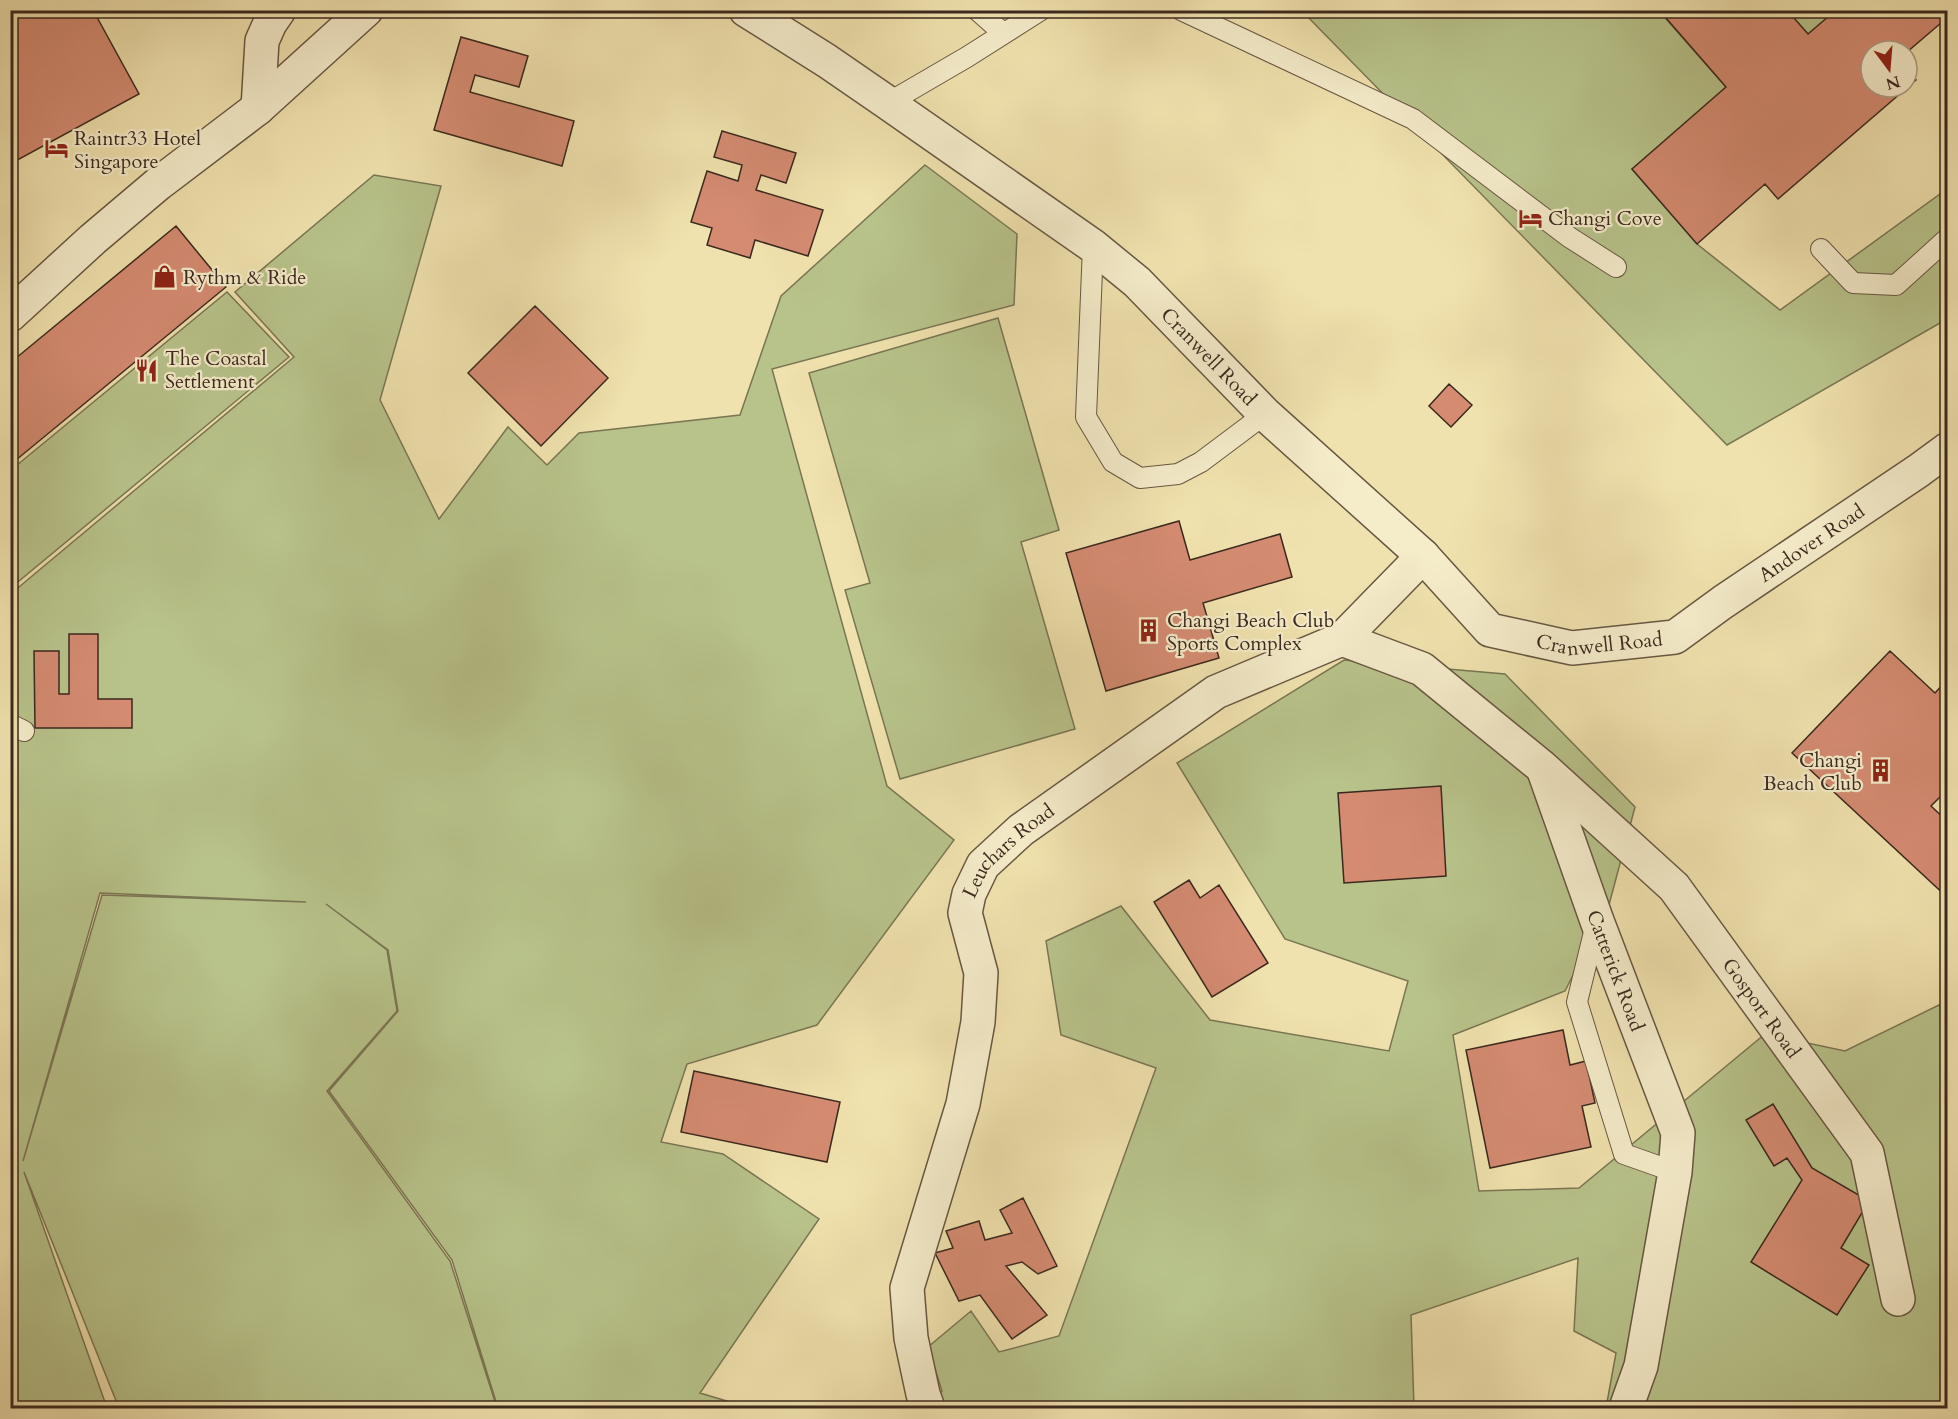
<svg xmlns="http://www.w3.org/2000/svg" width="1958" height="1419" font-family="Cardo,serif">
<rect width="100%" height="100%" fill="#f0e2ae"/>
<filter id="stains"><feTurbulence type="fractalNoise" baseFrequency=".00333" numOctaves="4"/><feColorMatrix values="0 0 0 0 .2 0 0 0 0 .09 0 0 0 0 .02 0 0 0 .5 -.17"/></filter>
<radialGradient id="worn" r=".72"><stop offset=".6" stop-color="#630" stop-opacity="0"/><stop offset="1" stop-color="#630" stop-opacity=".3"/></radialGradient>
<!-- green -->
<path fill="#b8c38b" stroke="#7a7654" stroke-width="1.5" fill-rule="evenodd" d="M1302 11H1659L1726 87 1632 169 1697 244 1780 310 1947 189V319L1727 445Z
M1787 11H1836L1808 34Z
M925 165 1017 234 1014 305 772 369 887 786 954 840 817 1025 687 1064 661 1142 723 1154 819 1219 700 1393 750 1408H498L452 1260 329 1091 398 1011 388 950 326 904 387 950 397 1011 327 1091 450 1261 497 1408H119L24 1172 107 1408H11L10 591 13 592 294 357 235 292 374 175 441 186 380 400 439 519 508 427 547 465 579 433 740 415 781 296ZM100 893 306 902 102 895 23 1161Z
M227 292 289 357 13 586 10 583 11 470Z
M998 318 1059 530 1021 542 1075 729 900 779 845 590 870 583 809 373Z
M1344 660 1505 674 1635 807 1609 905 1565 991 1453 1035 1479 1191 1579 1188 1765 1034 1845 1051 1939 1005 1947 1015V1408H1606L1616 1353 1574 1331 1578 1258 1411 1315 1414 1408H923L942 1391 928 1347 971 1311 999 1352 1059 1336 1156 1068 1061 1035 1046 941 1121 906 1210 1020 1389 1051 1408 981 1285 939 1177 763Z"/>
<!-- building -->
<path fill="#d48b72" stroke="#3b291e" stroke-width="1.5" d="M26 10H93L139 94 10 164V19Z
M1659 10H1787L1808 34 1836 10H1948V17L1907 52 1871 51V87H1907V70L1916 80 1778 199 1765 184 1697 244 1632 169 1726 87Z
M461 37 528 56 519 87 475 75 470 92 574 121 562 166 434 130Z
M722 131 796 153 786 183 761 175 756 190 823 210 808 256 755 240 750 258 707 245 712 228 691 222 707 171 738 181 742 165 714 157Z
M176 226 226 287 10 465V363Z
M535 306 608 378 541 446 468 373Z
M1449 384 1472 405 1451 427 1429 406Z
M1179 521 1190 560 1280 534 1292 577 1203 603 1219 658 1106 691 1066 553Z
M69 634H98V699H132V728H35L34 651H59V694H69Z
M1890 651 1935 693 1948 679V789L1931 806 1948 822V898L1792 753Z
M1441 786 1446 876 1344 883 1338 793Z
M1189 880 1200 898 1219 885 1268 963 1212 997 1154 902Z
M1563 1030 1570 1065 1586 1061 1595 1103 1582 1106 1591 1147 1490 1168 1466 1050Z
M694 1071 840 1102 827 1162 681 1132Z
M1773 1104 1812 1168 1869 1201 1841 1248 1869 1265 1837 1315 1751 1262 1802 1180 1787 1158 1774 1166 1746 1120Z
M1023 1198 1057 1266 1038 1274 1022 1262 1006 1266 1047 1315 1012 1339 980 1295 959 1301 935 1253 953 1248 946 1231 979 1221 985 1240 1012 1233 1000 1210Z"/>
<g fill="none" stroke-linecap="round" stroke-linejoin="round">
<defs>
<path id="service" d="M977 10 1003 33
M1181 10 1413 119 1569 237 1616 267
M888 103 967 57 1041 10
M1093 246 1086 417 1113 462 1140 478 1178 474 1201 462 1265 414
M1821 249 1853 283 1896 285 1948 238
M10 724 24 731
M1596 924 1577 1002 1624 1154 1675 1172"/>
<g id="minor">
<path id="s1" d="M746 10 827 61 888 103 1093 246 1137 282 1265 414 1423 556 1490 630 1572 648 1675 637 1723 602 1918 471 1948 449"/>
<path d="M258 108 262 41 270 23 279 10"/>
<path d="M10 315 93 239 158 184 258 108 366 10"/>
<path id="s2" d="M1342 639 1422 669 1542 767 1674 887 1867 1153 1898 1299"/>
<path id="s3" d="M1544 771 1597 921 1678 1133 1675 1172 1641 1366 1626 1408"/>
<path id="s4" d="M928 1408 923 1394 911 1338 907 1288 963 1104 978 1022 981 973 965 913 969 894 983 865 1021 830 1216 692 1342 639 1423 556"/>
</g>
</defs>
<!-- service casing -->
<use href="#service" stroke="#685742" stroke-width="22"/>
<!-- minor casing -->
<use href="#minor" stroke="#685742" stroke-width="36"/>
<!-- service -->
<use href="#service" stroke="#f5ecca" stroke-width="20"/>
<!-- minor -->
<use href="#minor" stroke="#f5ecca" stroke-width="33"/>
</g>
<!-- icons -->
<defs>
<symbol id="hotel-bare" viewBox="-9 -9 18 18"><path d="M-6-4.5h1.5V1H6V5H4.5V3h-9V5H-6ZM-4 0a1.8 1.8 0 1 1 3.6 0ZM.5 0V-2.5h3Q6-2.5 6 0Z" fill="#8f2418" stroke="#f5ecca" stroke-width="2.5" paint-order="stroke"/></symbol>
<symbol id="shop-bare" viewBox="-9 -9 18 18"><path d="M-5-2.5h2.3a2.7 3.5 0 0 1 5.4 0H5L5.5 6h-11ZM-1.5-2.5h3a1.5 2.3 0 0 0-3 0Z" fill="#8f2418" stroke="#f5ecca" stroke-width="2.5" paint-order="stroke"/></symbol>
<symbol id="restaurant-bare" viewBox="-9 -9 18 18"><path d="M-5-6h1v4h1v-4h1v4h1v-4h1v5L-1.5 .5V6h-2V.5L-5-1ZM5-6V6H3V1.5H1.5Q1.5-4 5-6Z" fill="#8f2418" stroke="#f5ecca" stroke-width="2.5" paint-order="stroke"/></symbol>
<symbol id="building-bare" viewBox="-9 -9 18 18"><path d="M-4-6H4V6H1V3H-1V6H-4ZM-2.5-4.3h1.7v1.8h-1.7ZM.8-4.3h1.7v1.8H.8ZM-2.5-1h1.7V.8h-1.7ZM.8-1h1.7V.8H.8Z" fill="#8f2418" stroke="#f5ecca" stroke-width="2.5" paint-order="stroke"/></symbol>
</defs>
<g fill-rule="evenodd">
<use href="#hotel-bare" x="40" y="132" width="33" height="33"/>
<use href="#hotel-bare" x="1514" y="202" width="33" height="33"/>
<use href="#shop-bare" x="148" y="260" width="33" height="33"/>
<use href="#restaurant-bare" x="130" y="354" width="33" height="33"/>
<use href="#building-bare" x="1132" y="614" width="33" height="33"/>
<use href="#building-bare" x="1864" y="754" width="33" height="33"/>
</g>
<g text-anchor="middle" stroke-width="4.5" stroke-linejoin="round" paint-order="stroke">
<!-- poi labels -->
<g font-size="20" fill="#3b291e" stroke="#f5ecca" text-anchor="start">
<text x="74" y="145">Raintr33 Hotel<tspan x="74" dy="23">Singapore</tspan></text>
<text x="1548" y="225">Changi Cove</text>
<text x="183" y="284">Rythm &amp; Ride</text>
<text x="165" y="365">The Coastal<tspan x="165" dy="23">Settlement</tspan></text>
<text x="1167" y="627">Changi Beach Club<tspan x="1167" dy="23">Sports Complex</tspan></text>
<text x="1862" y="767" text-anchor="end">Changi<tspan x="1862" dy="23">Beach Club</tspan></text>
</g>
<!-- street labels -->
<g font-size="20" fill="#3b291e" stroke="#f5ecca">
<text dy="7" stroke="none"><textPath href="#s1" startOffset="580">Cranwell Road</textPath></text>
<text dy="7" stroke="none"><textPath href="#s1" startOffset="1326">Andover Road</textPath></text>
<text dy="7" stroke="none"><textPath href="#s1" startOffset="1084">Cranwell Road</textPath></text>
<text dy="7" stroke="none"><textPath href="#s4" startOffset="588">Leuchars Road</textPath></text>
<text dy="7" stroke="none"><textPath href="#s3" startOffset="212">Catterick Road</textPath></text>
<text dy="7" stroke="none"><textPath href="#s2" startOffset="568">Gosport Road</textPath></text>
</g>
</g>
<!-- margin -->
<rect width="1958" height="1419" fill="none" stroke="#f0e2ae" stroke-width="36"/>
<rect x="12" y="12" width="1934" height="1395" fill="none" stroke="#3b291e" stroke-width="3"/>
<rect x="18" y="18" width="1922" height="1383" fill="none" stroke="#3b291e" stroke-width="1.5"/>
<!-- north arrow -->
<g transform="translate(1889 69) rotate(164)"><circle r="28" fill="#f5ecca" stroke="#ab9e85" stroke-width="1.5"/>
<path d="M0-4.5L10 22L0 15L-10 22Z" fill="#8f2418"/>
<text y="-9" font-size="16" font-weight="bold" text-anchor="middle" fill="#3b291e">N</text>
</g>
<rect width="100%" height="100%" filter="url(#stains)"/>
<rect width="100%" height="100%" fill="url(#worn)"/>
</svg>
